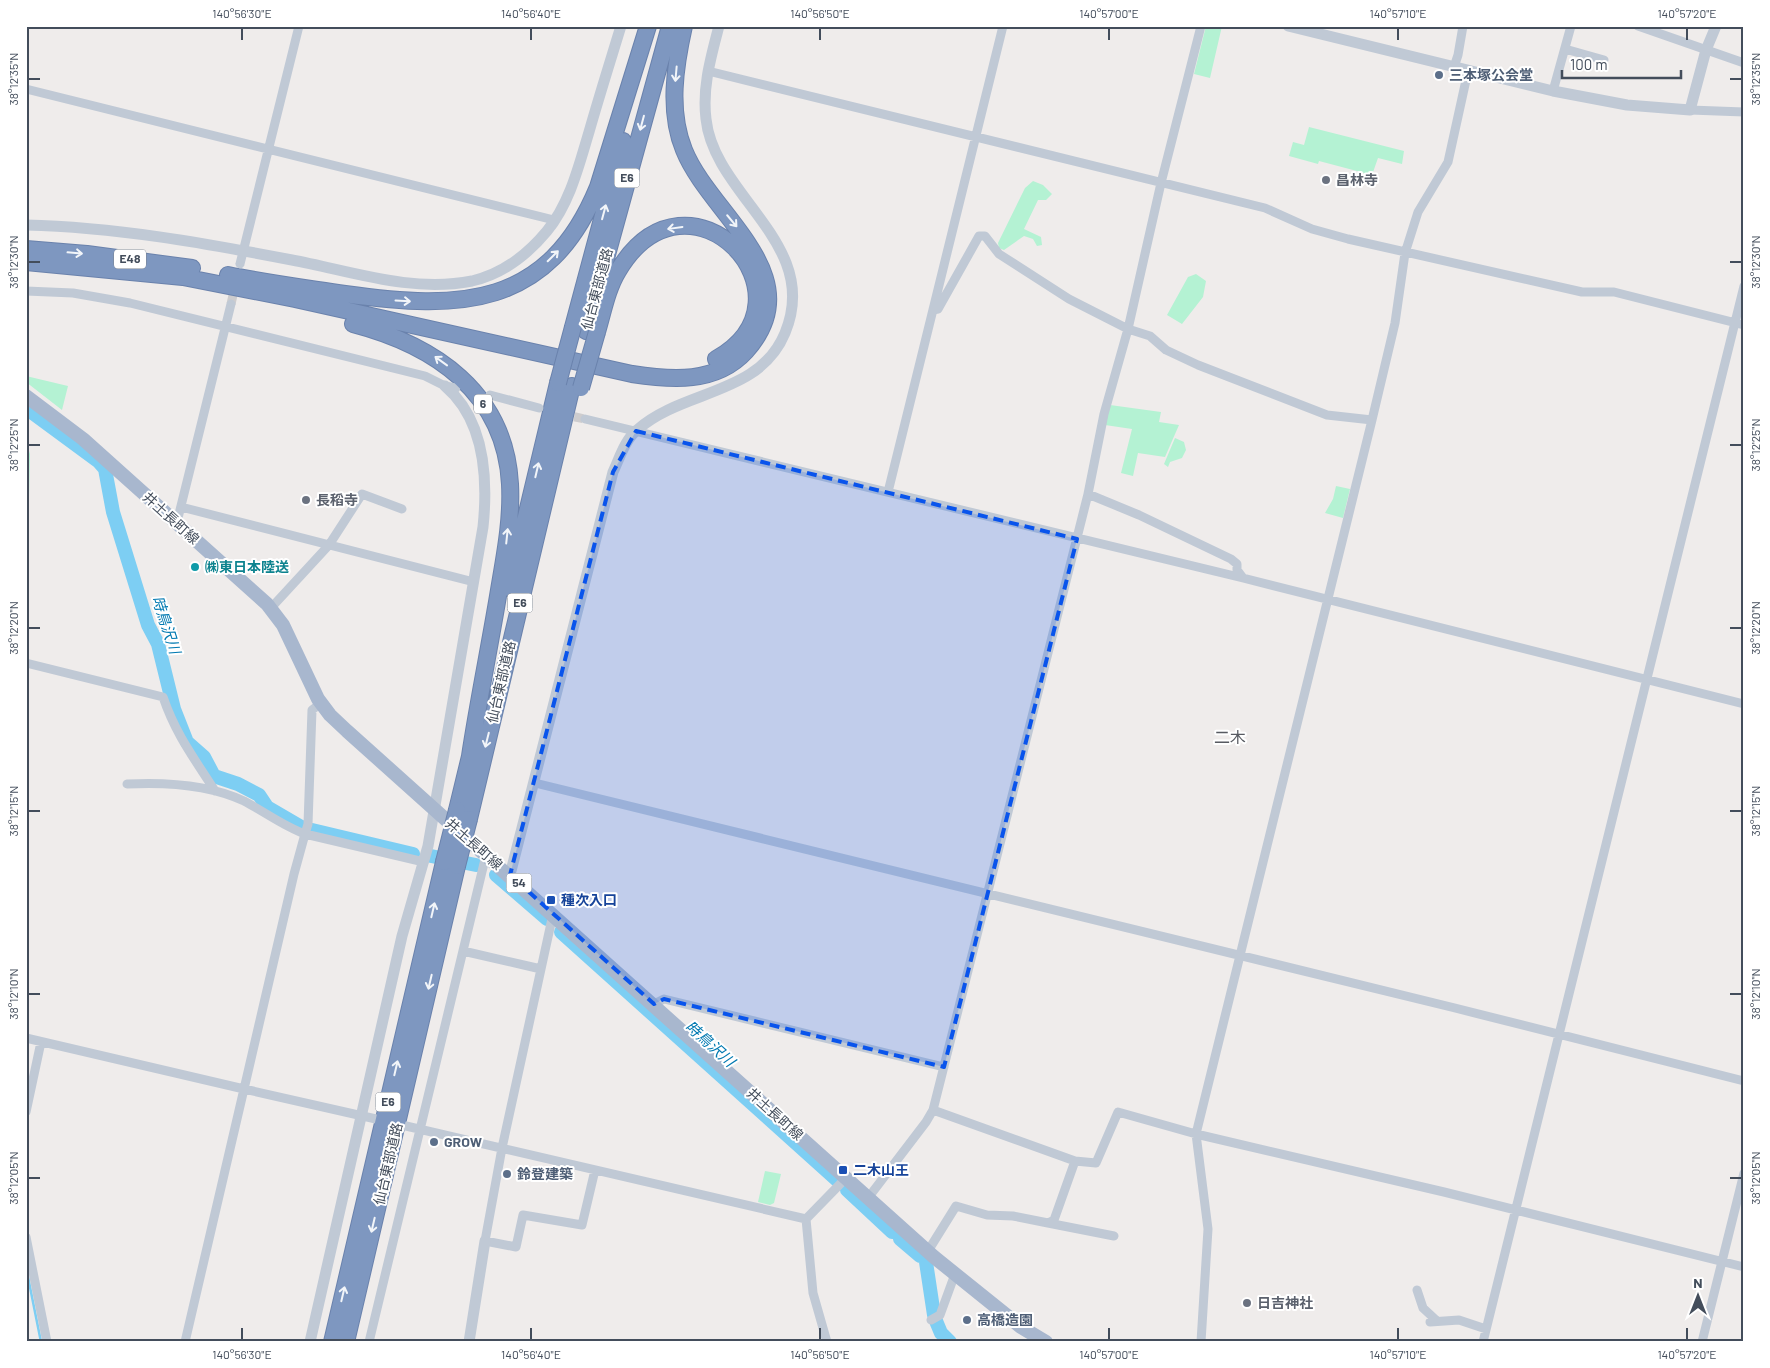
<svg xmlns="http://www.w3.org/2000/svg" width="1770" height="1368" font-family="Barlow,'Noto Sans JP',sans-serif">
<rect width="100%" height="100%" fill="#efeceb"/>
<!-- green -->
<path fill="#b4f2d3" d="M1206 26H1222L1210 78 1194 74Z
M1309 127 1404 151 1402 164 1378 158 1372 175 1319 161 1318 164 1289 156 1293 142 1304 145Z
M1033 181 1043 185 1052 194 1046 200H1038L1024 229 1041 237 1042 245 1037 246 1033 239 1024 236 1004 250 999 248 998 243 1025 188Z
M1196 274 1206 281 1203 297 1182 324 1167 315 1188 277Z
M26 376 68 386 62 410 26 382Z
M1110 405 1161 412 1159 422 1179 425 1165 457 1138 453 1133 476 1121 473 1132 429 1105 425Z
M1175 438 1184 442 1186 450 1182 458 1170 462 1168 467 1164 464Z
M26 441 30 454 29 497H26Z
M1336 486 1350 489 1343 518 1325 513 1333 499Z
M765 1171 781 1174 774 1203 770 1205 758 1202Z"/>
<g fill="none" stroke-linecap="round" stroke-linejoin="round">
<!-- stream -->
<path stroke="#7dcef3" stroke-width="2.5" d="M26 1267 41 1342"/>
<!-- river -->
<path stroke="#7dcef3" stroke-width="14" d="M26 408 98 461 105 469 113 512 148 625 158 644 174 709 187 742 204 757 214 776 238 784 259 795 267 807 303 828
M312 830 413 854
M431 856 476 865
M496 875 547 919
M561 932 837 1180
M847 1190 892 1232
M900 1239 920 1256
M926 1262 934 1315
M936 1321 941 1333 950 1342"/>
<!-- minor-tunnel -->
<path stroke="#cdccce" stroke-width="9" stroke-dasharray="9 4.5" stroke-linecap="butt" d="M231 304 240 264
M561 414 585 419"/>
<defs>
<path id="motorway" d="M26 249 87 254 192 268
M26 262 183 277 295 299 632 374C671 380 716 384 746 351 813 276 710 215 684 150 668 111 675 66 684 26
M228 275C267 283 306 288 345 294 459 310 548 309 598 187L648 26
M353 324C434 345 505 392 510 484 512 522 504 559 498 596 489 650 478 703 470 756
M573 327 623 141
M586 331 670 26
M597 332C603 312 607 289 618 271 689 152 825 298 716 359
M509 588 558 383
M457 810 472 748
M469 819 572 386
M332 1342 444 862
M346 1342 457 866"/>
</defs>
<!-- motorway casing -->
<use href="#motorway" stroke="#6a82ac" stroke-width="18"/>
<!-- minor -->
<path stroke="#c0c9d5" stroke-width="9" d="M1638 26 1744 63
M1565 49 1604 60
M1454 67 1458 55 1463 26
M708 71 1265 208 1312 229 1348 239 1582 292H1614L1744 325
M26 89 554 220
M1553 91 1571 26
M1690 110 1744 112
M240 264 299 26
M26 291 73 293 130 303 425 376 445 386 456 388
M933 310 938 309 979 236H985L999 254 1069 299 1128 329 1150 336 1166 350 1198 365 1327 415 1372 420
M490 395 539 408
M585 419 1243 578
M888 492 1003 26
M1088 494 1139 515 1231 559 1237 564V570L1243 578 1744 704
M181 507 474 582
M177 522 231 304
M270 609 329 545 362 494 402 509
M26 663 163 697C176 735 194 758 215 791
M535 783 1455 1008 1744 1081
M127 784C166 782 208 784 244 801 265 812 283 826 305 834L308 824 312 710 321 703
M553 914 502 1148 485 1241 516 1247 523 1215 582 1225 595 1170
M463 951 541 969
M654 1004 664 999 944 1067
M26 1038 244 1089 185 1342
M933 1110 1075 1161 1096 1163 1118 1112 1196 1134 1444 1192 1744 1267
M26 1112 41 1042
M376 1119 244 1089 294 874 305 834 424 862
M406 1126 806 1219 846 1178
M868 1198 926 1122 933 1110 1088 494 1104 414 1128 329 1161 183 1201 26
M806 1219 813 1293 827 1342
M1048 1223 1114 1236
M26 1237 47 1342
M928 1251 956 1206 987 1215 1013 1216 1048 1223 1054 1220 1075 1161
M1417 1290 1423 1308 1437 1321
M931 1320 940 1315 955 1274
M1430 1322 1459 1320 1486 1329
M369 1342 486 855
M1201 1342 1208 1229 1196 1134 1372 420 1395 323 1405 253 1418 212 1448 162 1468 71
M1483 1342 1744 286
M1702 1342 1744 1173"/>
<!-- tertiary -->
<path stroke="#c0c9d5" stroke-width="11" d="M1288 26 1553 91 1627 105 1690 110 1706 50 1716 26
M26 225C115 227 204 243 292 260 351 271 411 293 472 281 502 274 528 254 547 231 570 203 579 165 589 132 599 97 610 62 621 26
M510 875 613 472C620 457 625 440 637 430 683 389 759 396 785 333 822 244 714 196 706 119 702 87 711 57 719 26
M310 1342 402 936 428 846 483 527C488 479 485 420 445 386
M469 1342 485 1241"/>
<!-- primary -->
<path stroke="#a8b7ce" stroke-width="14" d="M26 396 83 439 267 604 283 625 318 699 330 715 347 731 934 1257 1021 1327 1046 1342"/>
<!-- motorway -->
<use href="#motorway" stroke="#7e97c0" stroke-width="16"/>
<defs>
<path id="motorway-bridge" d="M558 383 573 327
M581 388 597 332
M444 862 457 810
M457 866 469 819"/>
</defs>
<!-- motorway-bridge casing -->
<use href="#motorway-bridge" stroke="#6a82ac" stroke-width="18" stroke-linecap="butt"/>
<!-- motorway-bridge -->
<use href="#motorway-bridge" stroke="#7e97c0" stroke-width="16"/>
</g>
<!-- one-way arrows -->
<defs><path id="oneway-shaft" d="M-6 0H5M1.5-3L5.5 0L1.5 3" fill="none" stroke-width="1.6" stroke-linecap="round" stroke-linejoin="round" transform="scale(1.25)"/></defs>
<g stroke="#f2f5f9">
<use href="#oneway-shaft" transform="translate(676 74) rotate(95)"/>
<use href="#oneway-shaft" transform="translate(642 123) rotate(105)"/>
<use href="#oneway-shaft" transform="translate(604 212) rotate(-75)"/>
<use href="#oneway-shaft" transform="translate(732 221) rotate(50)"/>
<use href="#oneway-shaft" transform="translate(675 228) rotate(172)"/>
<use href="#oneway-shaft" transform="translate(75 253) rotate(5)"/>
<use href="#oneway-shaft" transform="translate(553 256) rotate(-45)"/>
<use href="#oneway-shaft" transform="translate(403 301) rotate(3)"/>
<use href="#oneway-shaft" transform="translate(441 361) rotate(-144)"/>
<use href="#oneway-shaft" transform="translate(537 470) rotate(-77)"/>
<use href="#oneway-shaft" transform="translate(507 536) rotate(-84)"/>
<use href="#oneway-shaft" transform="translate(487 740) rotate(104)"/>
<use href="#oneway-shaft" transform="translate(433 910) rotate(-77)"/>
<use href="#oneway-shaft" transform="translate(430 982) rotate(103)"/>
<use href="#oneway-shaft" transform="translate(396 1068) rotate(-77)"/>
<use href="#oneway-shaft" transform="translate(373 1225) rotate(103)"/>
<use href="#oneway-shaft" transform="translate(343 1294) rotate(-77)"/>
</g>
<!-- marked area -->
<path fill="#0954ec" fill-opacity="0.2" stroke="#0954ec" stroke-width="4" stroke-dasharray="10 6" stroke-linejoin="round" d="M636 431 1077 539 944 1067 664 999 654 1004 510 875 613 472Z"/>
<!-- ticks -->
<path fill="none" stroke="#434d5b" stroke-width="2" d="M242 28V40M531 28V40M820 28V40M1109 28V40M1398 28V40M1687 28V40M28 79H40M1730 79H1742M28 262H40M1730 262H1742M28 445H40M1730 445H1742M28 628H40M1730 628H1742M28 811H40M1730 811H1742M28 994H40M1730 994H1742M28 1178H40M1730 1178H1742M242 1328V1340M531 1328V1340M820 1328V1340M1109 1328V1340M1398 1328V1340M1687 1328V1340"/>
<!-- markers -->
<g fill="#5c6f8a" stroke="#fff" stroke-width="2">
<circle cx="1439" cy="75" r="5"/>
<circle cx="434" cy="1142" r="5"/>
<circle cx="507" cy="1174" r="5"/>
<circle cx="967" cy="1320" r="5"/>
</g>
<g fill="#6b7280" stroke="#fff" stroke-width="2">
<circle cx="1326" cy="180" r="5"/>
<circle cx="306" cy="500" r="5"/>
<circle cx="1247" cy="1303" r="5"/>
</g>
<circle fill="#0f9aa8" stroke="#fff" stroke-width="2" cx="195" cy="567" r="5"/>
<g fill="#1a4fb4" stroke="#fff" stroke-width="2">
<rect x="546" y="895" width="10" height="10" rx="2.5"/>
<rect x="838" y="1165" width="10" height="10" rx="2.5"/>
</g>
<g text-anchor="middle" stroke-width="4" stroke-linejoin="round" paint-order="stroke">
<!-- shield labels -->
<g fill="#fff" stroke="#7b828c" stroke-width="1">
<rect x="614.5" y="168.5" width="25" height="19" rx="4"/>
<rect x="114" y="249.5" width="32" height="19" rx="4"/>
<rect x="474" y="394.5" width="18" height="19" rx="4"/>
<rect x="507.5" y="593.5" width="25" height="19" rx="4"/>
<rect x="506.5" y="873.5" width="25" height="19" rx="4"/>
<rect x="375.5" y="1092.5" width="25" height="19" rx="4"/>
</g>
<g font-size="12" font-weight="bold" fill="#434d5b">
<text x="627" y="182">E6</text>
<text x="130" y="263">E48</text>
<text x="483" y="408">6</text>
<text x="520" y="607">E6</text>
<text x="519" y="887">54</text>
<text x="388" y="1106">E6</text>
</g>
<!-- service labels -->
<g font-size="14" font-weight="bold" fill="#4e5e75" stroke="#fff" text-anchor="start">
<text x="1449" y="80">三本塚公会堂</text>
<text x="444" y="1147">GROW</text>
<text x="517" y="1179">鈴登建築</text>
<text x="977" y="1325">高橋造園</text>
</g>
<!-- worship labels -->
<g font-size="14" font-weight="bold" fill="#5b616d" stroke="#fff" text-anchor="start">
<text x="1336" y="185">昌林寺</text>
<text x="316" y="505">長稻寺</text>
<text x="1257" y="1308">日吉神社</text>
</g>
<!-- street labels -->
<g font-size="14" fill="#434d5b" stroke="#fff">
<text transform="translate(597 289) rotate(-75)" y="5">仙台東部道路</text>
<text transform="translate(171 518) rotate(42)" y="5">井土長町線</text>
<text transform="translate(501 682) rotate(-77)" y="5">仙台東部道路</text>
<text transform="translate(474 844) rotate(41)" y="5">井土長町線</text>
<text transform="translate(775 1114) rotate(42)" y="5">井土長町線</text>
<text transform="translate(388 1164) rotate(-77)" y="5">仙台東部道路</text>
</g>
<!-- culture labels -->
<g font-size="14" font-weight="bold" fill="#0d838f" stroke="#fff" text-anchor="start">
<text x="205" y="572">㈱東日本陸送</text>
</g>
<!-- transit labels -->
<g font-size="14" font-weight="bold" fill="#164399" stroke="#fff" text-anchor="start">
<text x="561" y="905">種次入口</text>
<text x="853" y="1175">二木山王</text>
</g>
<!-- water labels -->
<g font-size="15" font-style="italic" fill="#0079b1" stroke="#fff">
<text transform="translate(166 625) rotate(72)" y="5">時鳥沢川</text>
<text transform="translate(710 1044) rotate(42)" y="5">時鳥沢川</text>
</g>
<!-- quarter labels -->
<g font-size="16" fill="#585b62" stroke="#fff">
<text x="1230" y="743">二木</text>
</g>
</g>
<!-- border -->
<rect width="1770" height="1368" fill="none" stroke="#ffffff" stroke-width="55"/>
<!-- north arrow -->
<g transform="translate(1698 1296)" stroke="#ffffff" stroke-width="4" paint-order="stroke">
<path d="M0-4L9 19L0 12L-9 19Z" fill="#434d5b"/>
<text y="-8" font-size="14" font-weight="bold" text-anchor="middle" fill="#434d5b">N</text>
</g>
<!-- scale -->
<path d="M1562 70v8h119v-8" fill="none" stroke="#434d5b" stroke-width="2.5"/>
<text x="1570" y="70" font-size="15" fill="#434d5b" stroke="#ffffff" stroke-width="4" paint-order="stroke">100 m</text>
<rect x="28" y="28" width="1714" height="1312" fill="none" stroke="#434d5b" stroke-width="2"/>
<g font-size="12" text-anchor="middle" fill="#434d5b">
<text x="242" y="18">140°56'30"E</text>
<text x="531" y="18">140°56'40"E</text>
<text x="820" y="18">140°56'50"E</text>
<text x="1109" y="18">140°57'00"E</text>
<text x="1398" y="18">140°57'10"E</text>
<text x="1687" y="18">140°57'20"E</text>
<text transform="translate(14 79) rotate(-90)" y="4">38°12'35"N</text>
<text transform="translate(1756 79) rotate(-90)" y="4">38°12'35"N</text>
<text transform="translate(14 262) rotate(-90)" y="4">38°12'30"N</text>
<text transform="translate(1756 262) rotate(-90)" y="4">38°12'30"N</text>
<text transform="translate(14 445) rotate(-90)" y="4">38°12'25"N</text>
<text transform="translate(1756 445) rotate(-90)" y="4">38°12'25"N</text>
<text transform="translate(14 628) rotate(-90)" y="4">38°12'20"N</text>
<text transform="translate(1756 628) rotate(-90)" y="4">38°12'20"N</text>
<text transform="translate(14 811) rotate(-90)" y="4">38°12'15"N</text>
<text transform="translate(1756 811) rotate(-90)" y="4">38°12'15"N</text>
<text transform="translate(14 994) rotate(-90)" y="4">38°12'10"N</text>
<text transform="translate(1756 994) rotate(-90)" y="4">38°12'10"N</text>
<text transform="translate(14 1178) rotate(-90)" y="4">38°12'05"N</text>
<text transform="translate(1756 1178) rotate(-90)" y="4">38°12'05"N</text>
<text x="242" y="1359">140°56'30"E</text>
<text x="531" y="1359">140°56'40"E</text>
<text x="820" y="1359">140°56'50"E</text>
<text x="1109" y="1359">140°57'00"E</text>
<text x="1398" y="1359">140°57'10"E</text>
<text x="1687" y="1359">140°57'20"E</text>
</g>
</svg>
